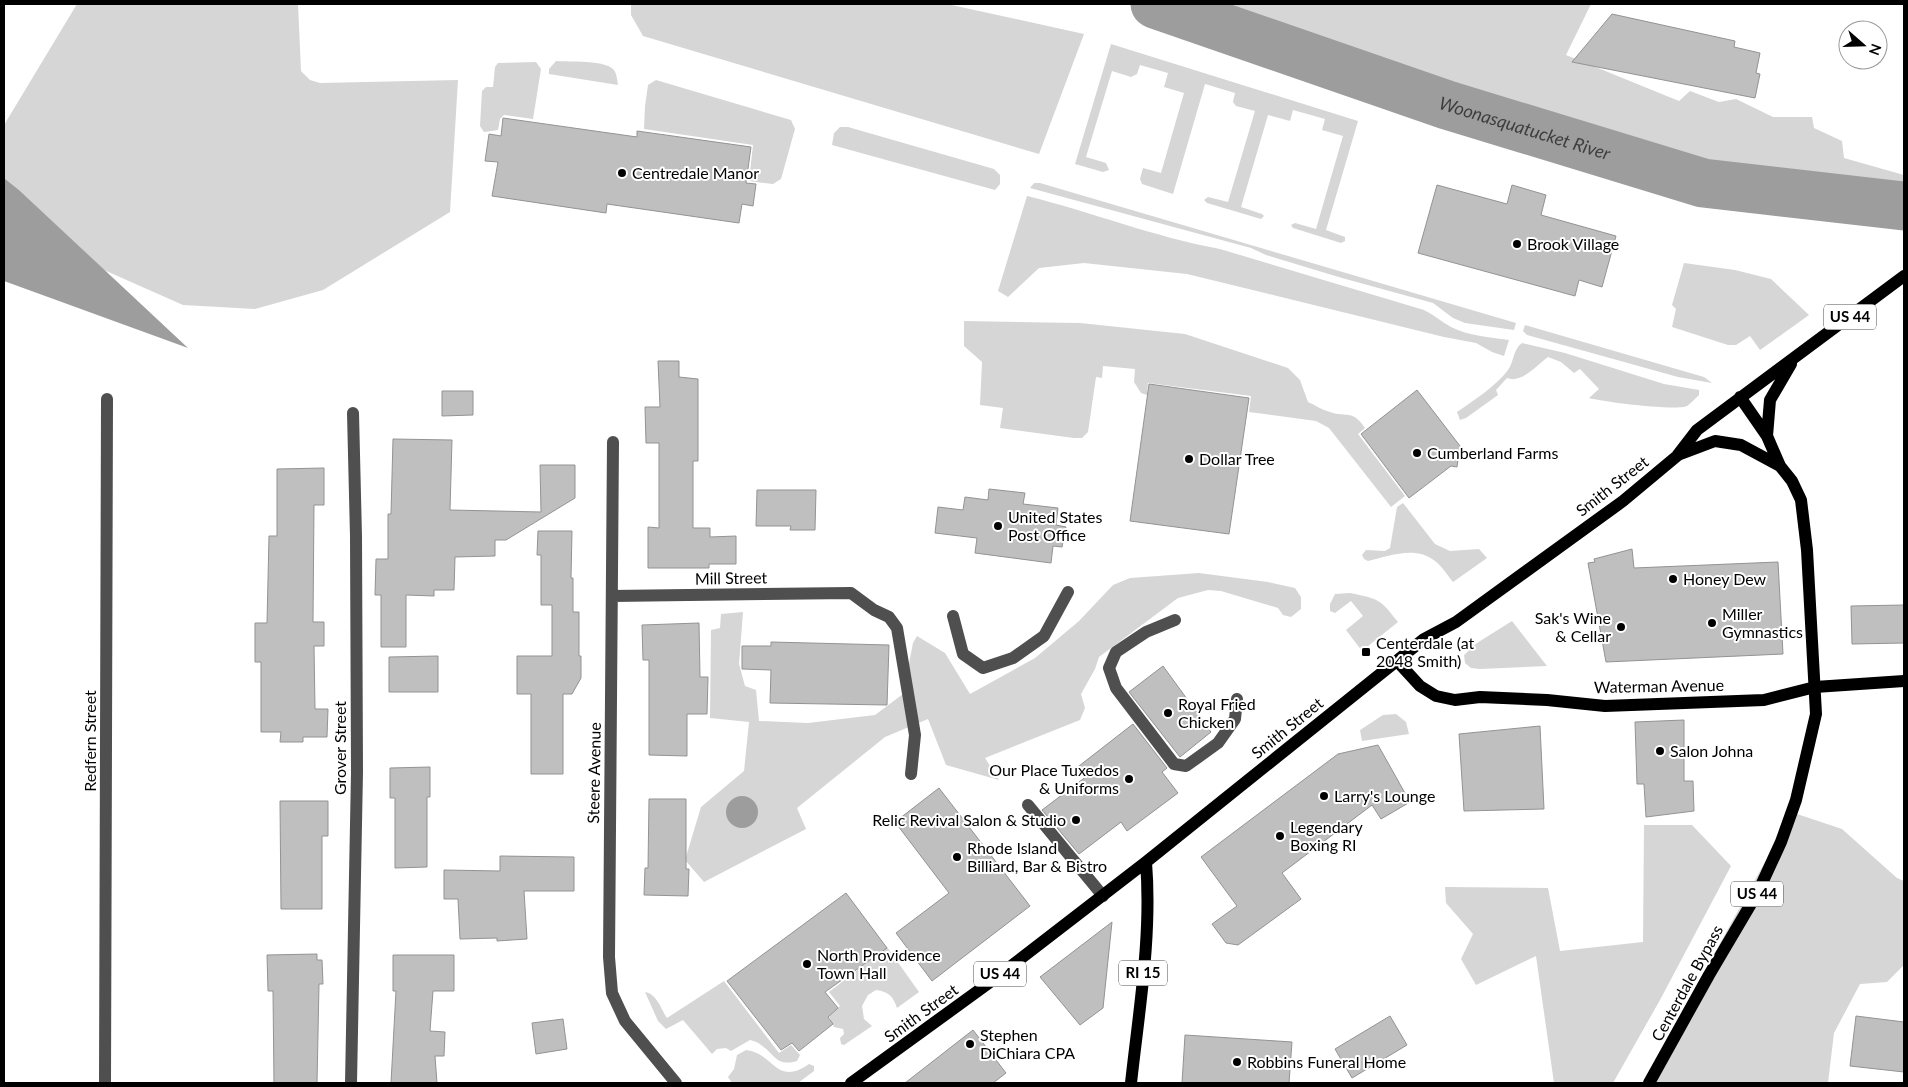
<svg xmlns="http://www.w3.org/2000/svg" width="1908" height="1087" font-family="Lato,sans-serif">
<rect width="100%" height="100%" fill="#fff"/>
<!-- green -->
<path fill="#d6d6d6" d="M77 4H298L301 71 310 80 320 83 458 80 450 212 323 290 255 309 183 305 104 270 19 190 4 178V125Z
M631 4H947L1084 34 1039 154 643 36 631 15Z
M1191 4H1591L1566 55 1679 101 1690 91 1719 102 1736 99 1773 117H1812L1814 128 1842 141 1844 158 1904 175V207L1878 201 1847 197 1772 182 1654 163 1470 112 1355 68 1269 39 1208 10Z
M1111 44 1358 121 1326 230 1345 237V241L1341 243 1293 228 1291 225 1295 223 1316 229 1343 136 1322 130 1325 119 1293 110 1290 121 1268 115 1241 207 1262 214 1264 216 1261 219 1207 203 1204 200 1208 197 1228 202 1255 111 1236 106 1233 102 1235 93 1205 84 1173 194 1142 184 1140 179 1143 168 1161 173 1184 93 1164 87 1168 73 1140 65 1137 74 1131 77 1112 71 1086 157 1106 163 1109 170 1103 172 1075 164Z
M556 61C570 62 603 60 613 69 617 73 617 80 618 85L549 74V69Z
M536 62 541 69 533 119 504 115 500 119 498 130 484 132 480 126 482 91 486 87H493L495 67 498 63Z
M656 80 791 120 795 129 781 179 773 184 749 181 753 145 644 129 645 106 648 85Z
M840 127H848L994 169 1000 175V184L995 190 832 145 834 133Z
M1034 183H1040L1516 323 1514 330 1465 323 1453 318 1433 303 1342 278 1266 255 1251 248 1030 188Z
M1027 196C1092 212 1154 237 1220 249L1424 310C1434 315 1442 322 1451 327 1469 336 1489 337 1509 340L1504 356 1492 352 1476 343 1444 337 1187 274 1084 263 1039 268 1008 297 998 291Z
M1684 263 1735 270 1771 279 1809 315 1760 350 1750 336 1736 345H1728L1672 327 1676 309 1672 305Z
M964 321 1080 323 1185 334 1288 368 1300 380 1308 402C1315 405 1322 410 1330 412 1348 418 1352 409 1365 428L1358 434 1405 496 1391 507 1329 428 1316 421 1249 412 1251 396 1148 383 1147 395 1141 393 1134 382 1135 369 1103 366 1102 378 1096 377 1088 432 1082 438H1074L1000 428 1003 408 980 405 982 362 964 346Z
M1525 325 1704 377 1712 383 1678 377 1527 335 1523 331Z
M1522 343 1565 353 1664 384 1699 390V395C1696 398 1691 403 1687 406 1676 411 1604 402 1589 398L1599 389 1580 369 1574 373 1561 362 1548 357C1537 365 1521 384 1507 378L1496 390 1498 395 1466 418 1460 420 1457 412C1473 401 1496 386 1508 370 1514 362 1513 349 1522 343Z
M1403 503 1435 544 1450 551 1479 549 1487 558 1453 582C1447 575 1442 566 1435 561 1416 545 1389 556 1368 561L1364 559 1362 555 1366 550 1385 551 1390 548 1397 507Z
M1199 573 1268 582 1295 588 1301 597V609L1291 617 1283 615 1278 608 1221 591 1208 590 1178 598 1099 657 1095 669 1081 694 1085 708 1080 720 985 758 999 780 946 765 928 719 885 737 797 808 806 829 704 882 685 860 701 807 744 771 749 722 710 718 711 630 720 628 721 614 743 612 739 664 745 686 756 690 759 721 808 723 875 715 903 694 913 643 917 636 945 653 970 694 1035 658 1079 621 1113 585 1130 578Z
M1350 593C1379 599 1380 599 1398 622L1362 651 1346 630 1363 616 1351 601 1335 613 1330 611V604L1335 594Z
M1512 621 1547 666 1480 669 1471 668 1465 663 1464 655 1477 643Z
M1396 714 1406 722 1409 734 1362 741 1360 730 1383 715Z
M1788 811 1842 829 1897 878 1904 881V965L1887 982 1860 984 1834 1033 1828 1083H1643L1766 860Z
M1644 825H1692L1731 866 1660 1000 1613 1083H1554L1536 956 1476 985 1461 959 1473 934 1446 903 1445 887 1548 888 1560 951 1643 942Z
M887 947 919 992 897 1008C893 996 889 992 876 990L868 995 862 1006 864 1019 872 1026 844 1045 841 1044 840 1038 844 1034 843 1029 834 1027 829 1016 840 1006 829 992Z
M724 981 779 1053 791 1045 800 1055 797 1061C776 1067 775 1054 761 1045 758 1042 753 1041 750 1040L731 1051 726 1048 717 1049 712 1054 683 1020 666 1029 658 1021 645 992C657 994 661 1009 667 1018Z
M746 1050C774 1053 776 1087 809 1064L814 1066V1071L798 1083H732L728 1077 734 1069 737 1055Z"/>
<!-- water -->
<path fill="#9d9d9d" d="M4 178 19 190 188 348 4 281Z
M726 812a16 16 0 1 1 32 0a16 16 0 1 1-32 0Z"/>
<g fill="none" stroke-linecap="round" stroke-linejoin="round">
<!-- river -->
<path stroke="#9d9d9d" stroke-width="49" id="s1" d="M1155 4 1447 105 1703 183 1904 206"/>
</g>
<!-- building -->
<path fill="#bfbfbf" stroke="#939393" d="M1612 14 1735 41 1734 47 1760 53 1756 73 1760 74 1755 98 1572 62Z
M503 118 637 137V131L751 147 746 183 756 184 753 206 742 204 739 223 607 204 606 213 492 196 498 162 485 161 489 134 501 136Z
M1437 185 1507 204 1512 185 1546 195 1541 215 1616 236 1602 287 1579 280 1575 296 1418 253Z
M658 361H679V377L698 379V461H693V528H710V537L736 536V564H709V568H648V527L659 528V443H646L645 407H660Z
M1149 384 1249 398 1229 534 1130 521Z
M1417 390 1460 446 1457 467 1451 466 1409 498 1361 434Z
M442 391H473V415L442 416Z
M393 439 452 440 450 510 541 512 540 465H575V498L506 540H495V556L455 557 454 590H434V596L406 595V647H381V595H375L376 559H388V514H391Z
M324 468V505H314L313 622H324V646H314L315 709H328L327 737H303V742H280L281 732H261V662H255V623H267L269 536H277V469Z
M989 489 1025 493 1023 504 1058 508 1056 525 1066 527 1062 547 1053 546 1051 563 975 553 977 538 935 533 938 507 963 510 965 497 988 500Z
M757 490H816L815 530H790L791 526H756Z
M538 531H572L571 578H573V612H579V656H581V678L572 694H563V774H531V694H517V656H552V605H541V555H537Z
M1632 549 1634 568 1778 562 1783 654 1606 662 1588 563 1595 562 1594 559Z
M1904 605V643L1852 644 1851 606Z
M699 623 700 677H708L707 714H687V756L649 755V660H643L642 625Z
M771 642 889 645 887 705 770 703 771 670 742 669V646H771Z
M438 656V692H389V657Z
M1163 666 1211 732 1180 757 1129 692Z
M1684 720V781H1693L1694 811 1646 817 1644 784H1637L1635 722Z
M1133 724 1167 768 1162 772 1178 793 1127 831 1121 822 1079 854 1042 810 1087 776 1079 766Z
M1540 726 1544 809 1464 811 1459 734Z
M1378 745 1410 802 1381 819 1372 805 1282 873 1301 899 1238 945 1226 943 1212 924 1237 906 1201 857 1338 754Z
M430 767V797H427V867L395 868V798H390V768Z
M939 788 1030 906 932 981 896 933 949 893 895 822Z
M649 799H686V869H689L688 896 644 895 645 868H648Z
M280 801H328V836H322V909H281Z
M500 856 574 857V891H524L527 939 497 941V938L460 939 458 899H444V870L500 871Z
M846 893 887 948 825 992 838 1008 828 1017 833 1024 799 1051 792 1043 781 1050 727 981Z
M1112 922 1103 1008 1080 1025 1040 977Z
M317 954V960H322L323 984H319L317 1083H274L273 991H268L267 955Z
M393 955H454V991H433L430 1031 445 1032 444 1056H435L437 1083H391L396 991H393Z
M1390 1016 1407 1045 1352 1078 1335 1049Z
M1856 1016 1904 1022V1072L1850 1066Z
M563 1019 567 1049 536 1054 532 1023Z
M973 1030 1006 1073 993 1083H905Z
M1185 1035 1292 1042 1289 1083H1182Z"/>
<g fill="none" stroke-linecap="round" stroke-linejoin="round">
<!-- minor -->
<path stroke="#4f4f4f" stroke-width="12" d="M613 442 609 957 612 993 625 1021 676 1083
M612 596 851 593 874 610 889 617 897 628 915 735 911 774
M953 616 963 654 983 668 1013 658 1044 636 1068 592
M1175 620 1146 632 1116 652 1109 668 1116 688 1174 764 1186 766 1218 743 1235 719 1237 699
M1028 805 1103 896
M105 1083 107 399
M351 1083 357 772 356 536 353 413"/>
<!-- major -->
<path stroke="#000" stroke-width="12" d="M1740 397 1767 436
M1678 455 1715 441 1741 445 1780 466
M1397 661 1420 686 1436 696 1455 700 1480 697 1547 700 1605 706 1764 700 1815 687 1904 681
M851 1083 993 980 1146 862 1424 639 1456 622 1623 501 1677 456 1697 430 1904 276
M1131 1083C1139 1010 1152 935 1146 862
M1649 1083 1709 975 1758 892 1781 842 1796 800 1816 714 1807 550 1801 500 1792 481 1780 466 1767 436 1770 400 1791 364"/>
</g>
<!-- markers -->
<g fill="#000" stroke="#fff" stroke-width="2">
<circle cx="622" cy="173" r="5"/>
<circle cx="1517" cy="244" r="5"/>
<circle cx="1417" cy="453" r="5"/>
<circle cx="1189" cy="459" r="5"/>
<circle cx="998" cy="526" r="5"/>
<circle cx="1673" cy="579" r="5"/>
<circle cx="1712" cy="623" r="5"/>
<circle cx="1621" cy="627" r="5"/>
<rect x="1361" y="647" width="10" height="10" rx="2.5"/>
<circle cx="1168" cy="713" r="5"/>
<circle cx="1660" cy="751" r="5"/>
<circle cx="1129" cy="779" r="5"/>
<circle cx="1324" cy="796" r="5"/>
<circle cx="1076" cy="820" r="5"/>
<circle cx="1280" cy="836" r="5"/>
<circle cx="957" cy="857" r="5"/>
<circle cx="807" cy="964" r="5"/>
<circle cx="970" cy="1044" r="5"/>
<circle cx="1237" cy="1062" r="5"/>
</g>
<g text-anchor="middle" stroke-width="4" stroke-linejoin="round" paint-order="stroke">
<!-- shield labels -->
<g fill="#fff" stroke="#4c4c4c" stroke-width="1">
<rect x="1824" y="304.5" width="52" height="25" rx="4"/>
<rect x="1731" y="881.5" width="52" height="25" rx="4"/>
<rect x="1119" y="960.5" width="48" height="25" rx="4"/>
<rect x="974" y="961.5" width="52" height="25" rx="4"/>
</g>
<g font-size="15" font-weight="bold" fill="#000">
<text x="1850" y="322">US 44</text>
<text x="1757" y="899">US 44</text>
<text x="1143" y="978">RI 15</text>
<text x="1000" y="979">US 44</text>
</g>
<!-- poi labels -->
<g font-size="16" fill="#000" stroke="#fff" text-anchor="start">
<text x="632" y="179">Centredale Manor</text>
<text x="1527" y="250">Brook Village</text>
<text x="1427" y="459">Cumberland Farms</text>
<text x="1199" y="465">Dollar Tree</text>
<text x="1008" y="523">United States<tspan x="1008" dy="18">Post Office</tspan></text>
<text x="1683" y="585">Honey Dew</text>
<text x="1722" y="620">Miller<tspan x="1722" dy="18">Gymnastics</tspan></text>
<text x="1611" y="624" text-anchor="end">Sak's Wine<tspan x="1611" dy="18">&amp; Cellar</tspan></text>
<text x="1376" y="649">Centerdale (at<tspan x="1376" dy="18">2048 Smith)</tspan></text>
<text x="1178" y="710">Royal Fried<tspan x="1178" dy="18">Chicken</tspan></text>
<text x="1670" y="757">Salon Johna</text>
<text x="1119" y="776" text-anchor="end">Our Place Tuxedos<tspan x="1119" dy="18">&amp; Uniforms</tspan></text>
<text x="1334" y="802">Larry's Lounge</text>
<text x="1066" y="826" text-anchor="end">Relic Revival Salon &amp; Studio</text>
<text x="1290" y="833">Legendary<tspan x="1290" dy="18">Boxing RI</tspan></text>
<text x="967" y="854">Rhode Island<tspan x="967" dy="18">Billiard, Bar &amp; Bistro</tspan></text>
<text x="817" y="961">North Providence<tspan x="817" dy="18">Town Hall</tspan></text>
<text x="980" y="1041">Stephen<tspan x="980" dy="18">DiChiara CPA</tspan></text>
<text x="1247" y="1068">Robbins Funeral Home</text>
</g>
<!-- street labels -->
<g font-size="16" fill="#000" stroke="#fff">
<text transform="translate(1612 486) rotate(-38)" y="6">Smith Street</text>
<text transform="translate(731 578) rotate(-1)" y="6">Mill Street</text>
<text transform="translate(1659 686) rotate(-1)" y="6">Waterman Avenue</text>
<text transform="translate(1287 728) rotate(-39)" y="6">Smith Street</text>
<text transform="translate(90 741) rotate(-90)" y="6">Redfern Street</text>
<text transform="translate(340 748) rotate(-90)" y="6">Grover Street</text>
<text transform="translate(594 773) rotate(-89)" y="6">Steere Avenue</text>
<text transform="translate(1687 983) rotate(-61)" y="6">Centerdale Bypass</text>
<text transform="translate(921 1013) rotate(-36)" y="6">Smith Street</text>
</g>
<!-- water labels -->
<g font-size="18" font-style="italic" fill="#3e3e3e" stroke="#fff">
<text dy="6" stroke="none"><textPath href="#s1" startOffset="390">Woonasquatucket River</textPath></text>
</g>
</g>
<!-- border -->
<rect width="1908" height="1087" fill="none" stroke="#000000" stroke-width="10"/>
<!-- north arrow -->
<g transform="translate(1863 45) rotate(110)"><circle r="24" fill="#ffffff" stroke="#999999"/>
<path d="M0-4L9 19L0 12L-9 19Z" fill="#000000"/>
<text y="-8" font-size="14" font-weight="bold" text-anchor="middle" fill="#000000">N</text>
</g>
</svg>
